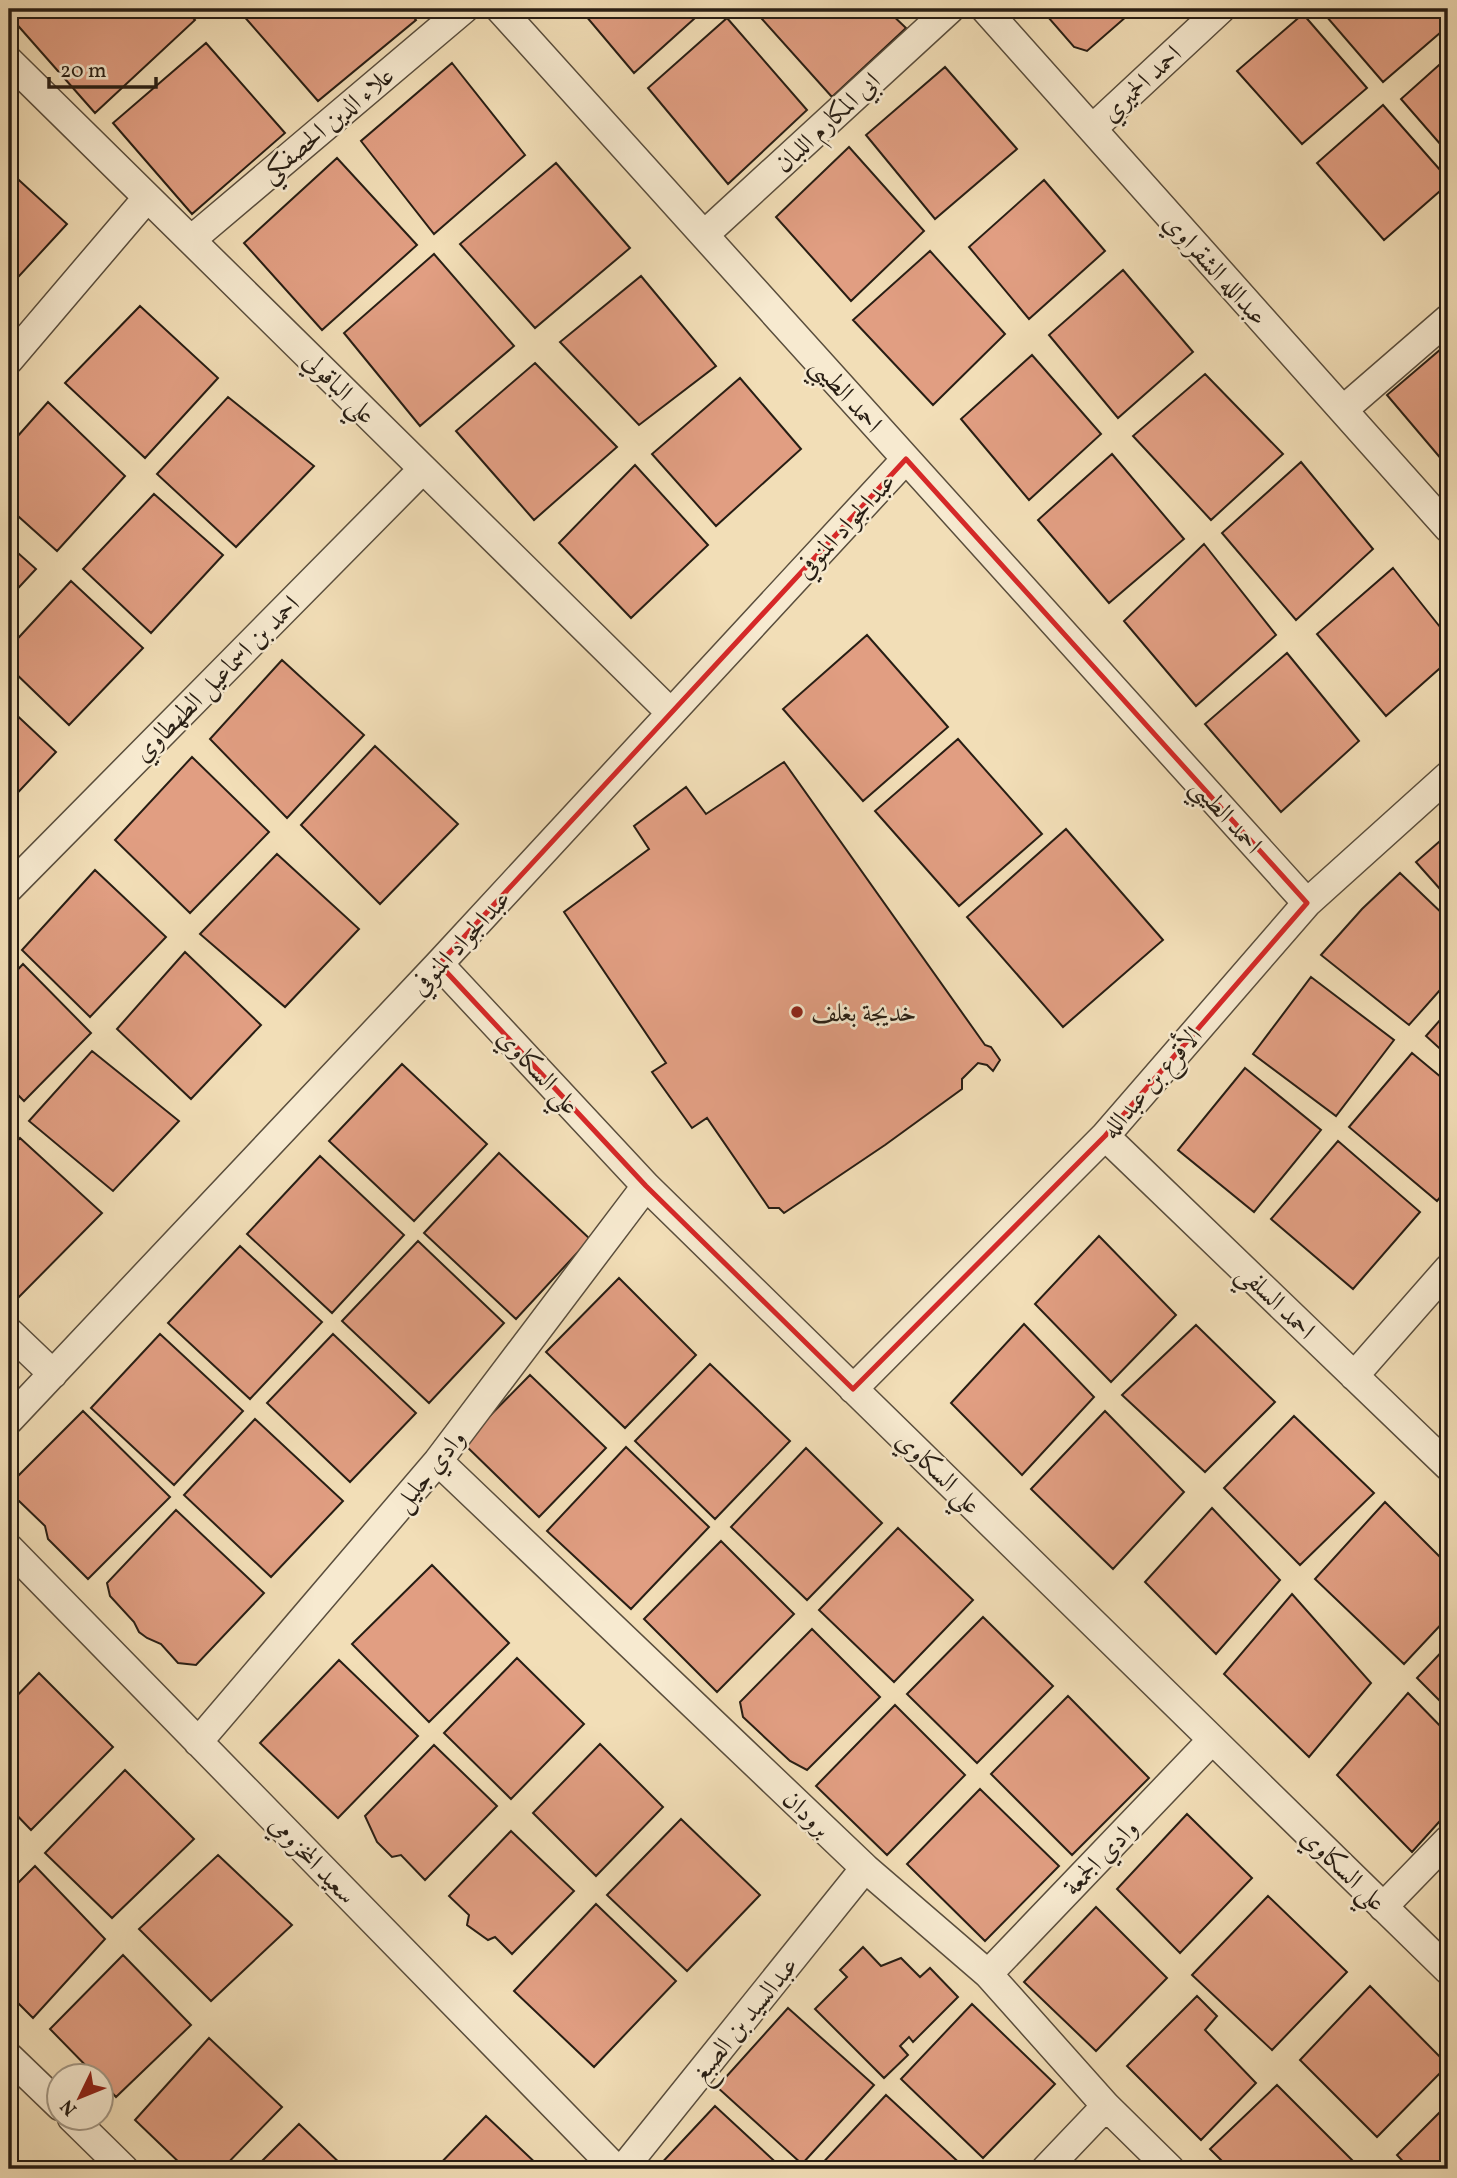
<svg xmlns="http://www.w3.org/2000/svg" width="1457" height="2178" font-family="Vollkorn,Amiri,serif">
<rect width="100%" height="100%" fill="#f2deb7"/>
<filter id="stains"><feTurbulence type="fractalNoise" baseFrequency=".00286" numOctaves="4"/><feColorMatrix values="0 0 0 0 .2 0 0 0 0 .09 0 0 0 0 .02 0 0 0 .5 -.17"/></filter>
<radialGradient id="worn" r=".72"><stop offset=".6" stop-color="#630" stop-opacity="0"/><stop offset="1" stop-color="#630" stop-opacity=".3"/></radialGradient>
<!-- building -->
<path fill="#e19e82" stroke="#281e14" stroke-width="2" d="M26 9H185L195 20 95 113 13 20Z
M248 9H407L416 20 318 101 242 14Z
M580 9H705L634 73Z
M753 9H886L906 28 832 97Z
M1041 9H1135L1087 51 1074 47Z
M1320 9H1441L1448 18V26L1383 82Z
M1303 14 1367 88 1302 144 1237 71Z
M727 18 807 110 728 184 648 88Z
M206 43 285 133 192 214 113 123Z
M1448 57V153L1401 99Z
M452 63 525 155 434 234 361 141Z
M945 67 1017 149 935 219 866 135Z
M1383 105 1448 179V184L1384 240 1317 163Z
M849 147 924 231 851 301 776 217Z
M337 158 417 245 322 330 244 243Z
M556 163 630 248 535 328 460 244Z
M9 171 67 224 9 287Z
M1044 180 1105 251 1029 319 969 247Z
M930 251 1005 334 933 405 853 320Z
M434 254 514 346 420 426 344 333Z
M1123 270 1193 352 1118 418 1049 335Z
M641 276 716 366 639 425 560 342Z
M140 306 218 378 145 458 65 383Z
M1448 343V467L1387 395Z
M1032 355 1101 434 1029 500 961 419Z
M535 363 617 447 534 520 456 431Z
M1205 374 1283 454 1211 520 1133 436Z
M740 378 801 449 716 526 652 454Z
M228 397 314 466 236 547 157 474Z
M48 402 125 476 57 551 9 508V446Z
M1112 454 1184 539 1109 603 1038 520Z
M1301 462 1373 549 1296 620 1222 533Z
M635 465 708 545 631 618 559 543Z
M154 494 223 555 151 633 83 569Z
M1204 544 1276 635 1196 706 1124 621Z
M9 545 36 569 9 598Z
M1393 568 1448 637V661L1386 716 1317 634Z
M71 581 143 648 69 725 9 667V648Z
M867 635 948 727 863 801 783 709Z
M1287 653 1359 741 1281 812 1205 724Z
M282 660 364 735 287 818 210 739Z
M9 708 56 752 9 802Z
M958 739 1042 834 959 906 875 811Z
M375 746 458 824 380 904 301 825Z
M192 757 269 832 190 913 115 840Z
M784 762 985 1045 991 1047 1000 1060 993 1071 987 1065 978 1063 962 1079V1089L885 1145 784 1213 779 1208H769L707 1118 692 1128 652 1072 666 1063 564 912 649 849 634 826 686 787 706 814Z
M1066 829 1163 940 1063 1027 967 917Z
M1448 834V898L1416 862Z
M277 854 359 929 285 1007 200 934Z
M95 870 166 937 90 1017 22 950Z
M1400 873 1448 919V981L1409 1025 1321 955 1362 909Z
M185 952 261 1025 191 1099 117 1029Z
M23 964 91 1033 24 1101 9 1086V979Z
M1311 977 1394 1040 1336 1116 1253 1054Z
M1448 1011V1056L1426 1036Z
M92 1051 179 1121 113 1191 29 1121Z
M1412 1053 1448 1083V1188L1437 1201 1349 1127Z
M402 1064 487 1144 414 1221 329 1141Z
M1245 1068 1321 1130 1254 1212 1178 1150Z
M20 1138 102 1213 13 1303 9 1298V1150Z
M1338 1141 1420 1212 1353 1289 1271 1219Z
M499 1153 590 1239 516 1319 424 1233Z
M320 1156 404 1235 332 1313 247 1234Z
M1099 1236 1176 1315 1111 1382 1035 1304Z
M418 1241 504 1323 429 1403 342 1321Z
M240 1246 322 1322 250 1399 168 1323Z
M619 1278 696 1355 625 1428 546 1352Z
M1024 1324 1094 1397 1022 1475 951 1403Z
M1196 1325 1275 1402 1205 1472 1122 1395Z
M160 1334 243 1411 174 1485 91 1408Z
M333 1334 416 1413 350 1482 267 1403Z
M710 1364 790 1441 715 1519 635 1441Z
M530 1375 606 1448 539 1517 463 1443Z
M83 1411 170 1497 88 1579 48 1539 45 1526 18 1500V1476Z
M1105 1411 1184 1492 1113 1569 1031 1489Z
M1294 1416 1374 1493 1300 1565 1224 1488Z
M255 1419 343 1501 271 1577 184 1495Z
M626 1447 709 1527 631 1609 547 1531Z
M806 1448 882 1523 807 1600 731 1527Z
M1385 1502 1448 1565V1617L1404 1664 1315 1579Z
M1212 1508 1280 1580 1216 1654 1145 1582Z
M176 1510 264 1593 196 1665 178 1663 161 1644 147 1638 139 1632 134 1622 110 1596 107 1583Z
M898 1528 973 1600 894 1682 819 1610Z
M721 1541 794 1614 717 1692 644 1619Z
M432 1565 509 1643 429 1722 352 1644Z
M1292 1594 1371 1683 1309 1757 1224 1674Z
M983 1617 1053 1686 977 1763 907 1694Z
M812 1629 880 1697 807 1770 790 1761 743 1717 740 1702Z
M1448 1645V1709L1417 1678Z
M517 1658 584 1724 511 1799 444 1733Z
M339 1660 418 1736 338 1818 260 1743Z
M39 1673 113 1747 31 1830 9 1807V1704Z
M1408 1693 1448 1734V1812L1412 1852 1337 1775Z
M1068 1696 1149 1778 1072 1855 991 1774Z
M895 1705 965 1775 887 1855 816 1786Z
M600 1744 663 1807 596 1876 533 1813Z
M434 1745 497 1806 425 1880 401 1855 392 1857 377 1842 365 1816Z
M125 1770 194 1839 112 1918 45 1853Z
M980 1789 1059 1866 985 1941 907 1864Z
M1187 1814 1252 1878 1180 1953 1117 1889Z
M681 1819 760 1895 687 1971 607 1895Z
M511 1831 574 1891 512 1954 495 1937 488 1940 467 1925 469 1915 449 1896Z
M218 1855 292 1925 211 2001 139 1929Z
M35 1866 105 1939 33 2018 9 1994V1892Z
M1268 1896 1347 1972 1272 2050 1192 1975Z
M596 1904 676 1981 594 2067 514 1991Z
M1096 1907 1167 1978 1096 2051 1024 1982Z
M863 1947 881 1966 901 1958 920 1977 930 1968 958 1997 913 2042 909 2037 900 2046 908 2055 884 2078 815 2009 847 1977 840 1970Z
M123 1955 191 2025 116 2097 102 2082V2076H96L50 2029Z
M1370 1986 1448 2065 1377 2137 1300 2060Z
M1197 1996 1217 2016 1205 2030 1256 2083 1201 2140 1127 2066Z
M972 2004 1055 2084 983 2158 901 2079Z
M788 2008 874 2085 802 2164 717 2087Z
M209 2038 282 2107 222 2169H186L135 2120Z
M1277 2085 1360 2168 1359 2169H1230L1210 2149Z
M886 2095 966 2169H817Z
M1448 2104V2169H1410L1397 2155Z
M715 2106 783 2169H656Z
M486 2116 542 2169H435Z
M299 2124 346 2169H254Z"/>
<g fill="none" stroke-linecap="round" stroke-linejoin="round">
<defs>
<path id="street" d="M500 9 1307 903
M985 9 1448 528
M9 61 671 713
M1092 129 1221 9
M704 235 950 9
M191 240 464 9
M9 360 147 198
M1343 410 1448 319
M9 888 423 469
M439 964 646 1186 1448 1970
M1105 1136 1448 1466
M9 1332 53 1374
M1354 1376 1448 1269
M853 1389 1105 1136 1307 903 1448 776
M9 1420 439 964 906 459
M438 1461 865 1868 988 1974 1106 2106 1170 2169
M9 1548 616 2169
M198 1742 438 1461 646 1186
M1383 1907 1448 1840
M988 1974 1212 1740
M9 2057 60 2106
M72 2118 124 2169
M623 2169 865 1868
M1046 2169 1106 2106"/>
</defs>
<!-- street casing -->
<use href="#street" stroke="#5a4e3d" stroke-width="31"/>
<!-- street -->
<use href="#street" stroke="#f7ead0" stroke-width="28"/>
</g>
<!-- marked area -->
<path fill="none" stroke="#d62828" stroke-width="5" stroke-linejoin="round" d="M906 459 1307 903 1105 1136 853 1389 646 1186 439 964Z"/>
<!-- markers -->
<circle fill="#8f2418" stroke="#f7ead0" stroke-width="2.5" cx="797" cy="1012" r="7"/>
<g text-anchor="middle" stroke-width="5" stroke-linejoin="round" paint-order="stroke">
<!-- street labels -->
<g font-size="26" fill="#281e14" stroke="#f7ead0">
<text transform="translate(1141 83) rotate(-43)" y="9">احمد الحميري</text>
<text transform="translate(827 122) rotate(-43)" y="9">ابي المكارم اللبان</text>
<text transform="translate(327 124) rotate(-40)" y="9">علاء الدين الحصفكي</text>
<text transform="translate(1216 269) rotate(48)" y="9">عبدالله الشقراوي</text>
<text transform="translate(340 387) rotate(45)" y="9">علي الباقولي</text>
<text transform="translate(847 394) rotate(48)" y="9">احمد الطيبي</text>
<text transform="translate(845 525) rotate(-47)" y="9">عبدالجواد المنوفي</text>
<text transform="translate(216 678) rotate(-45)" y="9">احمد بن اسماعيل الطهطاوي</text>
<text transform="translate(1227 815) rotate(48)" y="9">احمد الطيبي</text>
<text transform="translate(460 942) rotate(-47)" y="9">عبدالجواد المنوفي</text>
<text transform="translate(539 1071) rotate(47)" y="9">علي السكاوي</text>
<text transform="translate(1151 1082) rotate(-49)" y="9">الأقرع بن عبدالله</text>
<text transform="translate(1277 1301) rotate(44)" y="9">احمد السلفي</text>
<text transform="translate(429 1470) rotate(-51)" y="9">وادي جليل</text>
<text transform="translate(939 1472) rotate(44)" y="9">علي السكاوي</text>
<text transform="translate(807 1813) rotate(44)" y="9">برودان</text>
<text transform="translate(1100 1857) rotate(-46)" y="9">وادي الجمعة</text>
<text transform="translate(313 1859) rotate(46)" y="9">سعيد المخزومي</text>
<text transform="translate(1344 1869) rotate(44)" y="9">علي السكاوي</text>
<text transform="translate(744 2019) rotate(-51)" y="9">عبدالسيد بن الصبغ</text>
</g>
<!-- poi labels -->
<g font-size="26" fill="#281e14" stroke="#f7ead0" text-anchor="start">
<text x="811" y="1021">خديجة بغلف</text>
</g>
</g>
<!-- margin -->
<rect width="1457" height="2178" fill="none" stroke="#f2deb7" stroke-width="35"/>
<rect x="10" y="10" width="1436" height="2157" fill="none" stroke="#281e14" stroke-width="3.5"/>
<rect x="18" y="18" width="1422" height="2143" fill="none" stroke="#281e14" stroke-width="2"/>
<!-- north arrow -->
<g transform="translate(80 2097) rotate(227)"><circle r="33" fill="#f7ead0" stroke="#a49885" stroke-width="2"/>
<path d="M0-5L12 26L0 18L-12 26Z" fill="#8f2418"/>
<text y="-10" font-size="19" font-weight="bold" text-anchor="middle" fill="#281e14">N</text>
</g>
<!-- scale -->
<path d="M49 77v10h107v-10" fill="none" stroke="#281e14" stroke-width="3.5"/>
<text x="60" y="77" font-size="21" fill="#281e14" stroke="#f7ead0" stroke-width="5" paint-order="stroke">20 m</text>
<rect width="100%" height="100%" filter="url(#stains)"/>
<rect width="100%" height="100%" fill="url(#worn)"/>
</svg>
